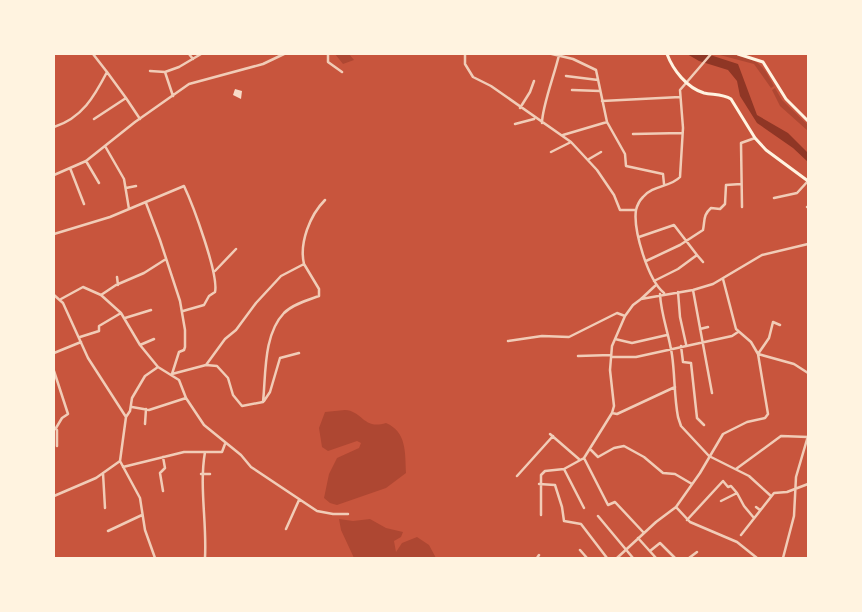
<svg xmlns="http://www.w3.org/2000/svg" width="862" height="612" font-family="'Titillium Web',sans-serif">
<rect width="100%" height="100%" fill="#c8553d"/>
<!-- green -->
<path fill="#ae4732" d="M335 54H349L354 60 343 64Z
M716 54C728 54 751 56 760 65 766 70 770 79 774 86L771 88 754 64Z
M775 88 782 100 808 125V131L780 106 772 90Z
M345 410C363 411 363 430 386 423 407 432 405 453 406 473L386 488 337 505 330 503 324 498 329 474 337 458 359 448 361 443 357 441 328 451 322 447 319 428 325 412Z
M339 519 353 521 370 519 386 528 403 532 401 537 394 541 396 552 402 543 417 537 429 545 436 558H354L341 530Z"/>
<!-- water -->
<path fill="#8f3625" d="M687 54H707L738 64 757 115 788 133 808 153V162L793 148 757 123 740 96 737 81 728 70 699 61Z"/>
<!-- building -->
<path fill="#f7dbc8" d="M235 89 242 91 241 99 233 95Z"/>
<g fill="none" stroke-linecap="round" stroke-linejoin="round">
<!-- minor -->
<path stroke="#f1ccb7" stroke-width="2.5" d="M189 54 193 59
M328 54V62L342 72
M465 54V64L473 77 491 86 571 142 597 170 614 195 620 210H636
M552 54 573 59 596 70 607 122 625 154 626 166 663 174 664 184
M150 71 165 72
M566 76 598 80
M572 90 600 91
M173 96 165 72 179 67 201 54
M126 98 140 119
M602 101 680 97
M520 108 530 92 534 81
M94 119 126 98 107 72
M542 123C542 107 555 73 559 55
M515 124 534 119
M54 127C82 118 94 97 107 72L93 54
M633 134 682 133
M563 135 607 122
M105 146 124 179 129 209
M551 152 571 142
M589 159 601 152
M86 161 99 183
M70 168 84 204
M54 175 86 161 135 122 189 84 263 64 284 54
M126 188 136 186
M774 198 797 193 808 181
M146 203 160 240 180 301 185 330V347L184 350 179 352 172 374 206 365 217 366 228 378 233 395 242 406 263 402C266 375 263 335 284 313 293 304 308 300 319 296V289L304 264
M742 207 741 143 755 138
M807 207H808
M54 234 110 217 184 186C193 205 219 275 215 292L209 296 204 305 183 311
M639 237 674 225 697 255 678 269 654 281
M697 255 703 262
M646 261 680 245 703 230C705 220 703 215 711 208L720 209 725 204 726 185 741 184
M215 271 236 249
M117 277 118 285
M693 290 712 393
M678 292 680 317 686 344
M664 293C648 280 633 230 636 210 637 206 640 200 643 197 653 185 671 187 680 177L683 128 680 90 711 54
M660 294C661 315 669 334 672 355 675 375 674 396 678 417L681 426 709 456
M54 295 63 303 88 358 126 417 120 461 140 498 145 530 155 558
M101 295 116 285 144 273 166 259
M61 299 83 287 101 295 121 313 140 345 158 367 179 380 186 398 204 425 241 455 251 467 317 511 333 514H348
M641 299 656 285
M125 318 151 310
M700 329 708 327
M80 337 99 331V326L121 313
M615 339 632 343 667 335
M508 341 542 336 569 337 617 313 625 316
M140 345 154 339
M681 346 683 362 691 363 697 418 704 425
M54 353 81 342
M758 354 794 364 808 373
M758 354 769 338 773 322 780 325
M578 356 611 355
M611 357H636L732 336 738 332
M206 365 225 339 236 330 256 303 281 276 304 264C299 243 310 215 325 200
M54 371 68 414 62 418 56 428
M264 401 270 392 280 358 299 353
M132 407 149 410 186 398
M612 413 617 414 675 387
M126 417 130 411 132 398 145 376 158 367
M145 424 146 409
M54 428 57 430V446
M550 434 580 460
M591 450 598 457 614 448 624 446 644 457 663 473 675 474 692 484
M205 452C199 487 207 522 205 558
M709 456 749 476 771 496
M584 458 608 505 615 502 644 533
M123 467 184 452H222L225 444
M564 469 584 508
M736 469 781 436 808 437
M103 473 105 508
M201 474H210
M517 476 553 436
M539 484 555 485 562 507 564 521 581 524 607 558
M163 491 160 473 165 468 163 457
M737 493 744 506 754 518
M54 496 96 478 120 461
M676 507 690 522 737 542 757 558
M756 507 760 510
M541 515V475L545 471 564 469 584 458 612 413 614 406 610 370 612 346 625 316 633 305 641 299 693 290 713 284 762 255 808 244
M598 516 633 558
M687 520 723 481 728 487 731 486 737 493 721 501
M286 529 299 500
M108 531 142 515
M741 535 774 493 787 492 808 484
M638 538 656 558
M580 550 587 558
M650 551 660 543 675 558
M537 558 539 555
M617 558 656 522 676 507 700 473 723 434 747 422 765 418 768 414 758 354 751 342 736 329 723 279
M689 558 697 552
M783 558 794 516 796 477 808 436"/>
<!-- secondary -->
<path stroke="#fff3e0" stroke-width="3" d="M667 54C673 70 687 88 704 93 713 95 723 94 731 99L755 138 766 150 808 181
M738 54 763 62 786 99 808 121"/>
</g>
<!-- border -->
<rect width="862" height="612" fill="none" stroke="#fff3e0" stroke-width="110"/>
</svg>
